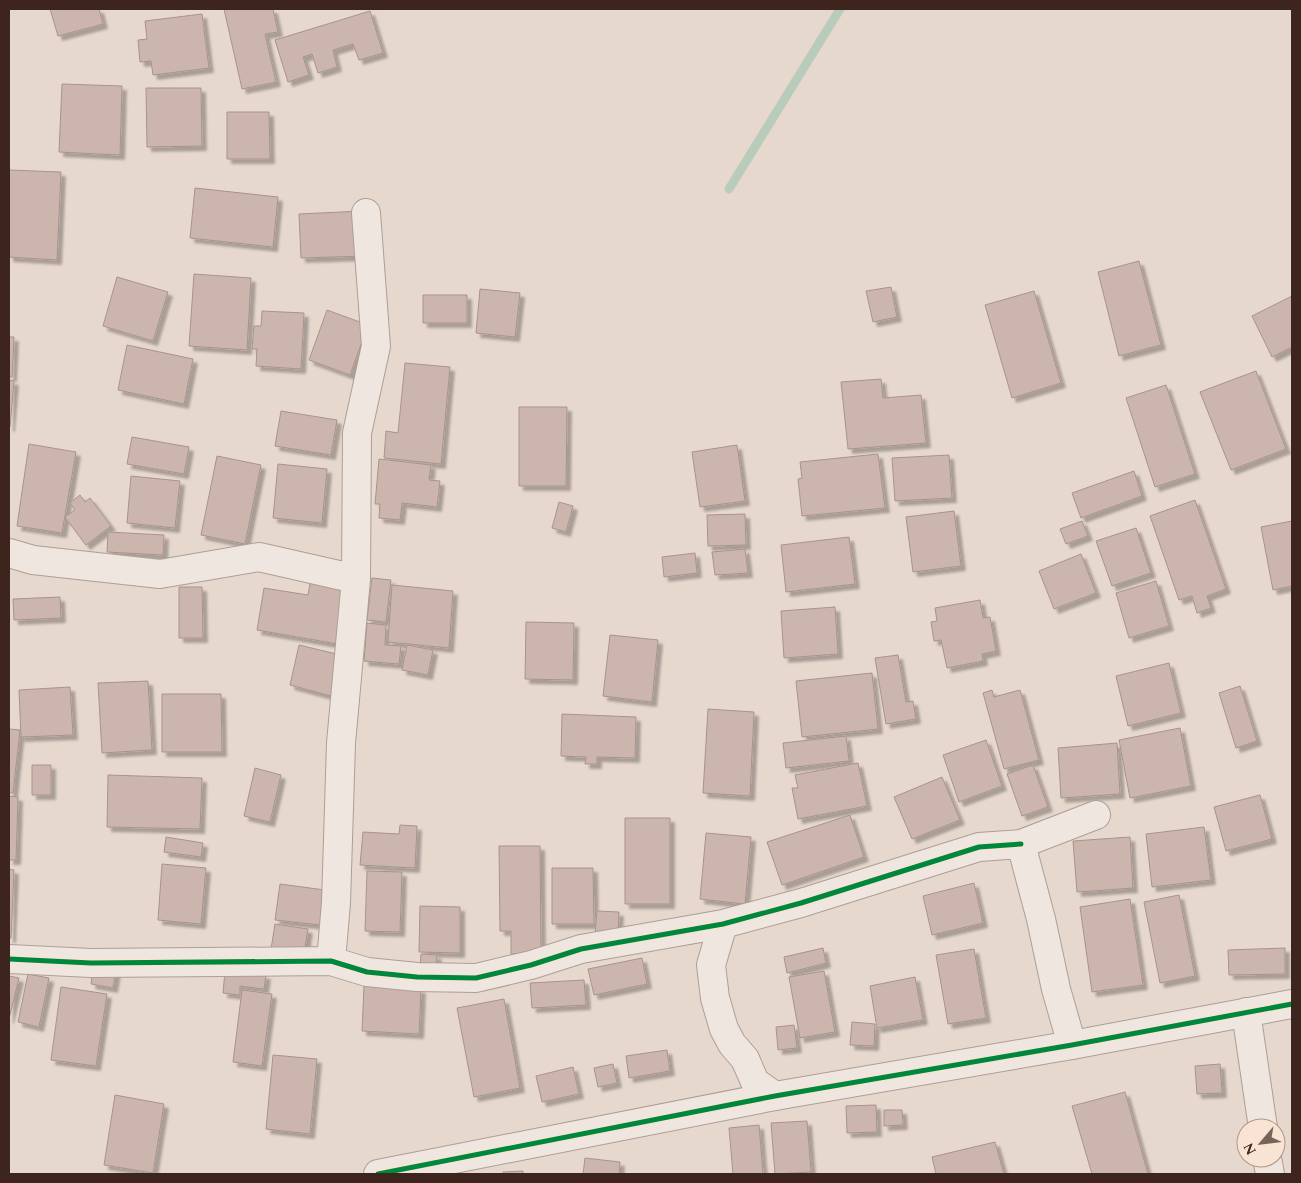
<svg xmlns="http://www.w3.org/2000/svg" width="1301" height="1183" font-family="Spectral,serif">
<defs>
<filter id="shadow"><feDropShadow dx="4.5" dy="4.5" stdDeviation="1" flood-color="#0004"/></filter>
</defs>
<rect width="100%" height="100%" fill="#e7d8cd"/>
<g fill="none" stroke-linecap="round" stroke-linejoin="round">
<!-- stream -->
<path stroke="#b9cbbb" stroke-width="9" d="M729 189 840 9"/>
</g>
<!-- building -->
<path fill="#ccb5ad" stroke="#a8938c" filter="url(#shadow)" d="M50 9H99L103 24 58 36Z
M224 9H273L278 32 265 34 276 82 242 89Z
M370 11 383 53 359 60 353 44 333 50 337 67 318 73 312 54 303 57 309 75 288 82 275 40Z
M202 14 209 68 153 75 151 61 140 62 138 40 147 39 145 21Z
M62 84 122 86 120 155 59 152Z
M146 88H201L202 146 147 147Z
M227 112H269L270 159H227Z
M9 170 61 172 57 260 9 257Z
M195 188 278 197 273 247 190 238Z
M362 211 364 256 301 258 299 214Z
M1139 261 1161 345 1119 356 1098 272Z
M194 274 251 278 247 350 189 346Z
M117 277 168 292 153 341 103 326Z
M891 287 897 317 873 322 866 291Z
M480 289 520 293 515 337 476 333Z
M1034 291 1061 383 1012 398 985 305Z
M423 295H467V323H423Z
M1292 296V347L1272 357 1252 316Z
M327 310 368 325 350 375 309 360Z
M262 311 304 313 301 369 256 366 257 349H252L254 326H261Z
M9 337H14L12 377H9Z
M127 345 193 359 184 404 118 390Z
M405 363 450 367 441 464 384 458 386 431 398 433Z
M1256 371 1286 449 1231 470 1200 392Z
M881 379 883 398 921 395 926 443 848 449 841 382Z
M9 380 14 381 10 427H9Z
M1166 385 1195 474 1155 487 1126 398Z
M519 407H567L566 486H519Z
M281 411 337 420 331 455 275 446Z
M132 437 189 447 184 474 127 464Z
M29 444 76 452 62 533 17 526Z
M737 445 745 501 700 507 692 452Z
M878 454 885 508 802 516 798 479 802 478 800 462Z
M949 455 952 498 895 501 892 458Z
M217 456 261 465 245 544 201 535Z
M379 459 431 465 429 480 440 481 437 507 402 503 400 520 379 518 380 504H375Z
M278 464 327 469 322 523 273 518Z
M1134 471 1142 496 1081 518 1072 493Z
M131 476 180 481 175 528 127 523Z
M80 495 85 502 90 498 111 526 86 545 65 517 75 510 70 503Z
M1195 500 1226 589 1207 596 1211 608 1197 613 1192 596 1179 600 1150 516Z
M559 502 573 506 566 532 552 528Z
M954 511 961 566 913 572 906 517Z
M745 514 746 545 708 546 707 515Z
M1082 521 1088 536 1066 544 1060 529Z
M1292 521V586L1273 590 1261 527Z
M1136 528 1151 573 1112 586 1096 541Z
M108 532 164 535 163 555 107 552Z
M849 537 855 584 786 592 781 545Z
M745 549 748 573 715 575 712 552Z
M695 553 697 573 664 577 662 557Z
M1081 554 1096 593 1054 609 1039 571Z
M312 572 349 579 338 644 257 630 264 588 308 595Z
M372 578 391 580 386 622 367 620Z
M1156 581 1169 626 1129 638 1116 593Z
M392 585 453 591 449 648 388 642Z
M179 587H202L203 638H179Z
M60 597 61 618 14 620 13 599Z
M980 600 983 618 990 617 996 651 982 654 983 661 947 668 941 640 934 641 931 622 937 621 935 608Z
M835 607 838 654 784 658 781 611Z
M526 622 574 623 573 680 525 679Z
M367 623 386 625 385 645 401 646 399 664 364 661Z
M610 635 658 640 652 702 603 696Z
M299 645 345 656 335 697 290 685Z
M407 645 433 650 428 675 402 670Z
M898 655 906 702 913 701 916 719 886 724 875 658Z
M1169 663 1181 713 1128 726 1116 676Z
M872 673 878 729 802 737 796 681Z
M148 681 152 750 102 753 98 683Z
M1240 686 1257 741 1236 748 1219 693Z
M70 687 73 735 21 737 19 690Z
M992 690 994 697 1020 690 1039 760 1004 769 983 693Z
M162 694H221L222 752H162Z
M708 709 754 712 750 796 703 793Z
M562 714 636 717 635 758 597 757V764H585L586 757 561 756Z
M1180 728 1191 786 1130 798 1119 740Z
M9 729 20 730 13 793H9Z
M846 736 849 761 786 768 783 743Z
M986 740 1002 786 959 802 943 755Z
M1117 743 1120 794 1061 798 1058 748Z
M858 763 867 806 798 819 792 788H798L795 775Z
M32 765H51V795H32Z
M1033 765 1048 807 1022 816 1007 774Z
M255 768 281 775 270 822 244 816Z
M108 775 202 778 200 829 107 827Z
M942 777 960 820 912 839 894 797Z
M1260 795 1272 839 1226 851 1214 807Z
M9 796 18 797 16 860H9Z
M850 815 864 857 782 885 767 842Z
M625 818H670V904H625Z
M400 825 417 826 415 868 360 865 363 832 399 834Z
M1204 827 1211 880 1152 887 1146 834Z
M706 833 751 837 745 904 700 899Z
M166 837 203 843 201 857 164 852Z
M1130 837 1133 888 1077 892 1073 841Z
M499 846H540L541 954H511V931H500Z
M162 864 206 868 201 924 158 920Z
M552 868H593L594 924H552Z
M9 869 14 870 11 938H9Z
M367 871 402 872 400 932 365 931Z
M974 883 983 923 932 935 923 896Z
M280 884 325 890 321 925 275 920Z
M1179 895 1195 976 1160 983 1144 902Z
M1130 899 1143 985 1092 992 1080 907Z
M420 906 460 907V953L419 952Z
M597 911 619 912 618 937 595 935Z
M275 924 308 929 304 953 271 949Z
M823 948 826 963 787 973 784 957Z
M1285 948V974L1229 975 1228 950Z
M974 949 986 1018 948 1024 936 955Z
M421 954 437 955 436 968 420 967Z
M642 958 647 984 594 995 588 969Z
M93 967 116 970 113 988 91 984Z
M225 971 266 975 264 989 240 986V995L223 993Z
M824 971 835 1032 800 1038 789 977Z
M28 974 49 978 39 1027 18 1022Z
M9 976 19 978 9 1019Z
M915 977 923 1020 877 1028 870 986Z
M584 980 586 1005 532 1008 530 983Z
M364 986 421 989 419 1034 362 1031Z
M61 987 107 994 96 1066 51 1060Z
M242 990 272 994 262 1066 233 1062Z
M504 999 520 1088 474 1097 457 1008Z
M852 1022 875 1024 874 1046 850 1045Z
M794 1025 797 1048 778 1050 776 1027Z
M667 1050 670 1071 629 1078 626 1056Z
M273 1055 317 1059 310 1134 266 1129Z
M613 1064 617 1083 598 1087 594 1068Z
M1220 1064 1222 1093 1197 1094 1195 1066Z
M573 1067 579 1094 542 1102 536 1076Z
M1125 1092 1148 1174H1092L1072 1106Z
M115 1095 164 1104 153 1173 104 1165Z
M876 1105 877 1132 847 1133 846 1106Z
M884 1110H902L903 1125 884 1126Z
M807 1121 811 1172 775 1174 771 1123Z
M759 1125 763 1174H733L729 1128Z
M995 1142 1004 1174H936L932 1157Z
M585 1158 620 1162 619 1174H583Z
M523 1171V1174H503V1172Z"/>
<g fill="none" stroke-linecap="round" stroke-linejoin="round">
<defs>
<path id="minor" d="M9 553 33 560 160 574 259 557 356 579
M723 924 711 965 715 998 724 1029 732 1044 745 1059 755 1082 775 1096
M9 959 91 963 331 961 367 972 417 977 476 978 531 965 581 949 723 924 801 903 979 847 1021 844
M331 961 336 903 341 743 356 579 357 433 376 346 366 213
M1246 1012 1263 1128
M1072 1045 1056 989 1041 919 1021 844 1096 815
M1267 1158 1270 1174"/>
<path id="tertiary" d="M378 1174 775 1096 1072 1045 1292 1004"/>
</defs>
<!-- minor casing -->
<use href="#minor" stroke="#ad9e96" stroke-width="30"/>
<!-- tertiary casing -->
<use href="#tertiary" stroke="#ad9e96" stroke-width="30"/>
<!-- minor -->
<use href="#minor" stroke="#efe6e0" stroke-width="28"/>
<!-- tertiary -->
<use href="#tertiary" stroke="#efe6e0" stroke-width="28"/>
<defs>
<path id="cycleway" d="M9 959 91 963 331 961 367 972 417 977 476 978 531 965 581 949 723 924 801 903 979 847 1021 844
M378 1174 775 1096 1072 1045 1292 1004"/>
</defs>
<!-- cycleway casing -->
<use href="#cycleway" stroke="#f9e4d3" stroke-width="8"/>
<!-- cycleway -->
<use href="#cycleway" stroke="#00873e" stroke-width="5"/>
</g>
<!-- border -->
<rect width="1301" height="1183" fill="none" stroke="#3d241d" stroke-width="20"/>
<!-- north arrow -->
<g transform="translate(1261 1143) rotate(242)"><circle r="24" fill="#f9e4d3" stroke="#ae978a"/>
<path d="M0-4L9 19L0 12L-9 19Z" fill="#78635b"/>
<text y="-8" font-size="14" font-weight="bold" text-anchor="middle" fill="#3d241d">N</text>
</g>
</svg>
